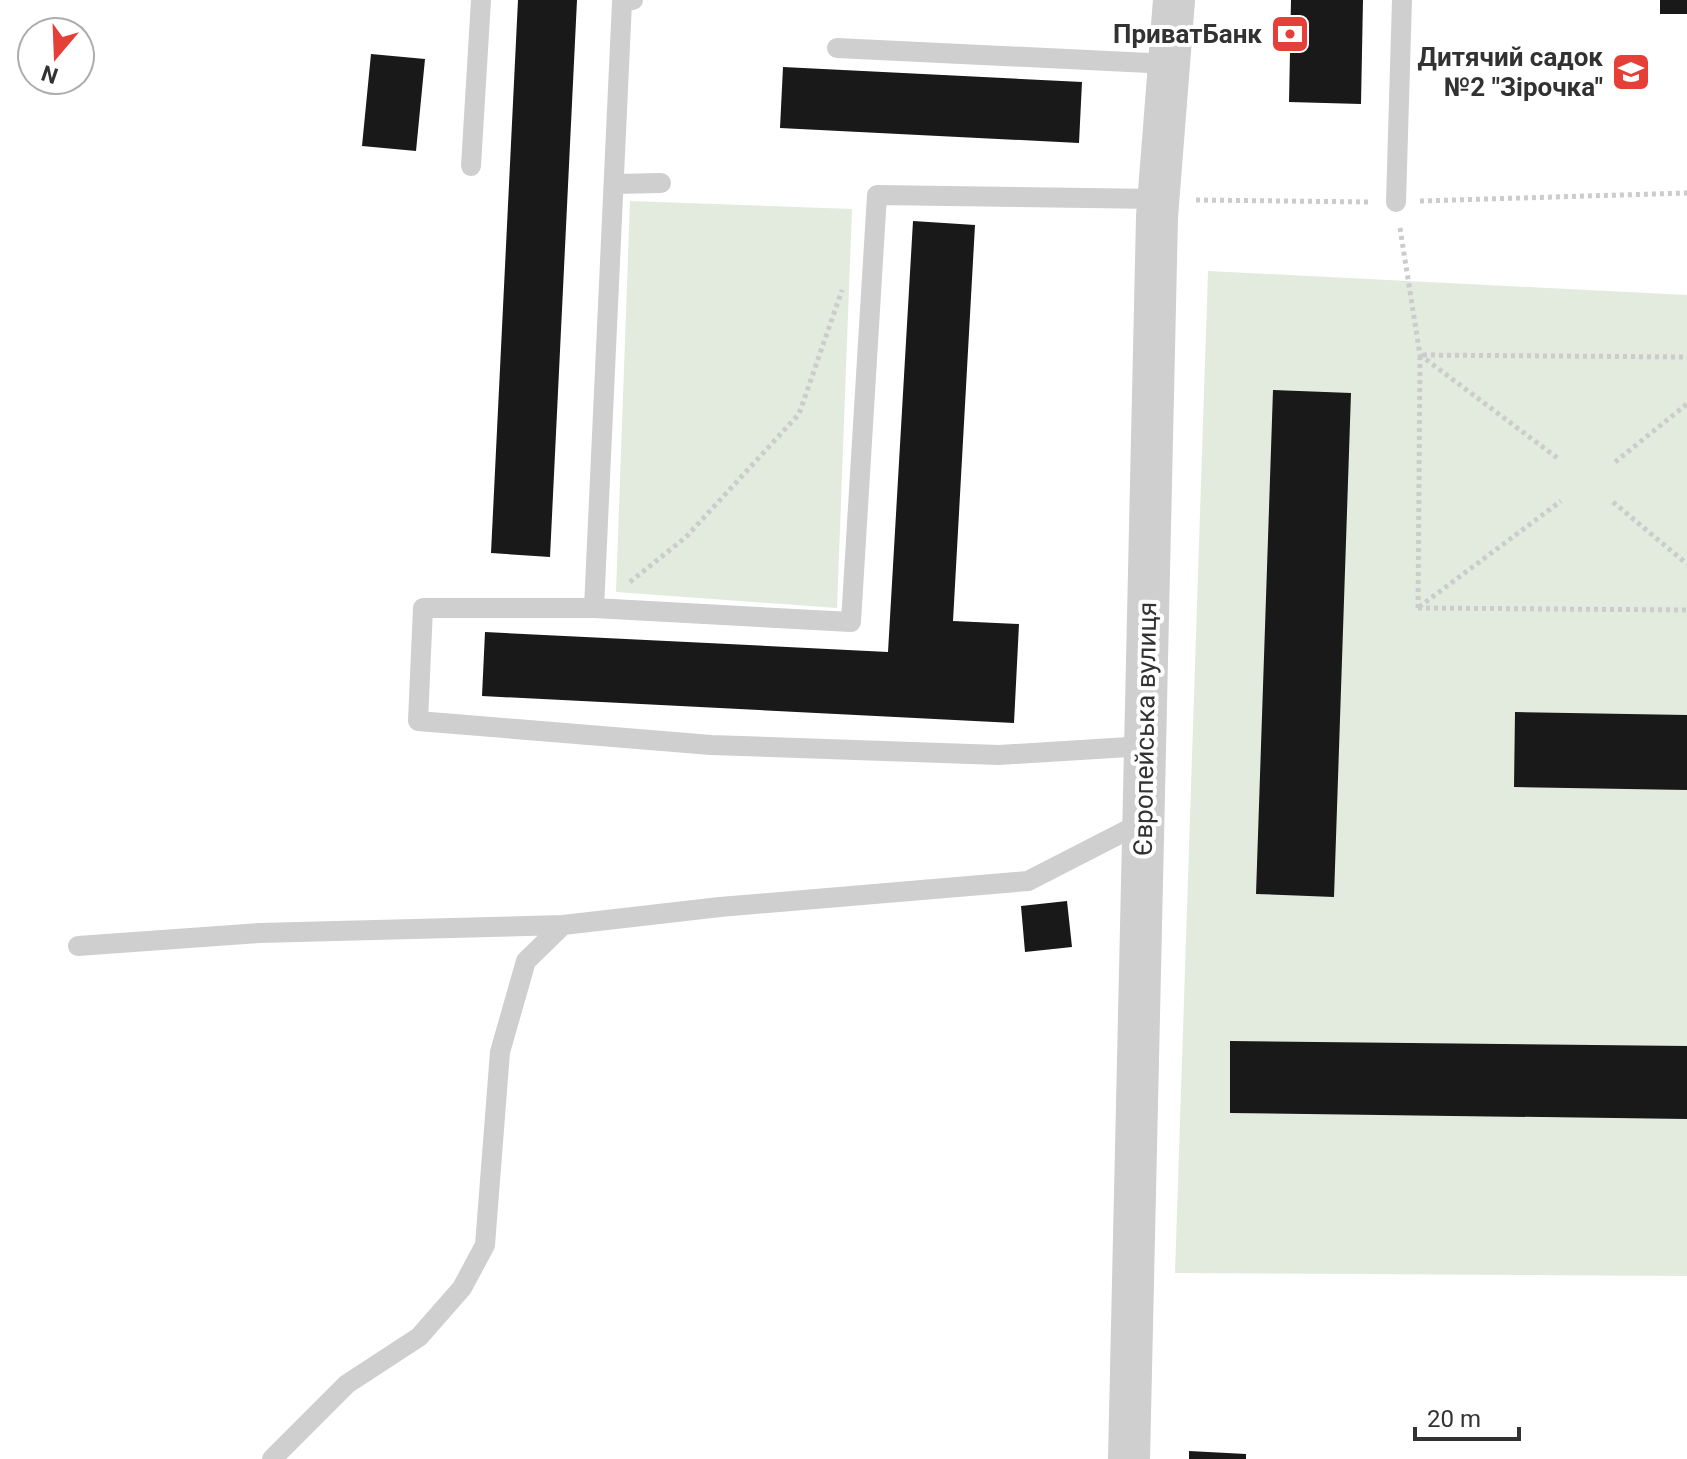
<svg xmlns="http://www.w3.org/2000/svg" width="1687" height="1459" font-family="Roboto,sans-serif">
<rect width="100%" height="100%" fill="#fff"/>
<!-- green -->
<path fill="#e3ebde" d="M630 201 852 209 837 608 616 592Z
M1208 271 1687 295V1276L1175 1273Z"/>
<!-- building -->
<path fill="#191919" d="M518 0H577L550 557 491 553Z
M1291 0H1363L1361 104 1289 102Z
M1660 0H1687V14H1660Z
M371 54 425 59 416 151 362 146Z
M783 67 1082 82 1079 143 780 128Z
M913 221 975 225 953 621 1019 624 1014 723 482 696 485 632 888 652Z
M1273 390 1351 393 1334 897 1256 894Z
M1515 712 1687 715V790L1514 787Z
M1067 901 1072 947 1025 952 1021 906Z
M1230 1041 1687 1046V1119L1230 1113Z
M1189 1451 1246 1454V1459H1189Z"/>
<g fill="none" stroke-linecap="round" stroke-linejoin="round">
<!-- path -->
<path stroke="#ccc" stroke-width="5" stroke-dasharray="4 4" stroke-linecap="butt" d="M1196 200 1370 202
M1420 201 1687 193
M1400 228 1420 355 1560 460
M1615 462 1687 404
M1613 502 1687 564
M630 582 686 537 799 414 842 290
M1419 607 1561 501
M1418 608 1420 355 1687 357
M1418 608 1687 610"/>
<!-- service -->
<path stroke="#cfcfcf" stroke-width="20" d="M837 48 1170 64
M471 166 481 0
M615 184 661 183
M1396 202 1402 0
M594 608 622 2 633 0
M1145 746 999 755 711 745 418 721 423 608H594L851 622 877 195 1158 199
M78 946 259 933 563 925
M272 1459 347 1384 419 1337 462 1288 485 1245 500 1052 526 961 563 925 720 907 1028 881 1143 822"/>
<!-- minor -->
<path stroke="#cfcfcf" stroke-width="42" d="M1129 1459 1157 217 1174 0"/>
</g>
<!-- icons -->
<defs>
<symbol id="bank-square" viewBox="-11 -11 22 22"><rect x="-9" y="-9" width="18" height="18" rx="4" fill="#e53f38" stroke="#fff"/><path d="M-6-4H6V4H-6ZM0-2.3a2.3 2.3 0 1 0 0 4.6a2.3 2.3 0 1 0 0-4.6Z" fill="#fff"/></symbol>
<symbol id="school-square" viewBox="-11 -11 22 22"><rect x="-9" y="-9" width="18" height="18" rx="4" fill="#e53f38" stroke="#fff"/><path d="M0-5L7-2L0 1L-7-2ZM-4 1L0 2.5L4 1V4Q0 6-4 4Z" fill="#fff"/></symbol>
</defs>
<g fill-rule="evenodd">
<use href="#bank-square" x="1268" y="12" width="44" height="44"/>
<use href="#school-square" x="1609" y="50" width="44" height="44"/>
</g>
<g text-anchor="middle" stroke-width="8" stroke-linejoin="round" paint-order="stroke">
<!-- poi labels -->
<g font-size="26" font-weight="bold" fill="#323232" stroke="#fff" text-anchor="end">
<text x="1262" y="43">ПриватБанк</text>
<text x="1603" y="66">Дитячий садок<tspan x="1603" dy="30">№2 "Зірочка"</tspan></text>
</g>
<!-- street labels -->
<g font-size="26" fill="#323232" stroke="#fff">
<text transform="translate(1145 729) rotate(-89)" y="9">Європейська вулиця</text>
</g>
</g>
<!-- north arrow -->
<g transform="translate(56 56) rotate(199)"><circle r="38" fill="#ffffff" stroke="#adadad" stroke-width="2"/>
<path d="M0-6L14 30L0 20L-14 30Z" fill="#e53f38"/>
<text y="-12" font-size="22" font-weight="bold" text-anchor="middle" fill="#323232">N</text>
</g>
<!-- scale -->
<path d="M1415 1427v12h104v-12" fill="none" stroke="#323232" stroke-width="4"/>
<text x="1427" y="1427" font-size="24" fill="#323232" stroke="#ffffff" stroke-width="6" paint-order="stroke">20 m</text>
</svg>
